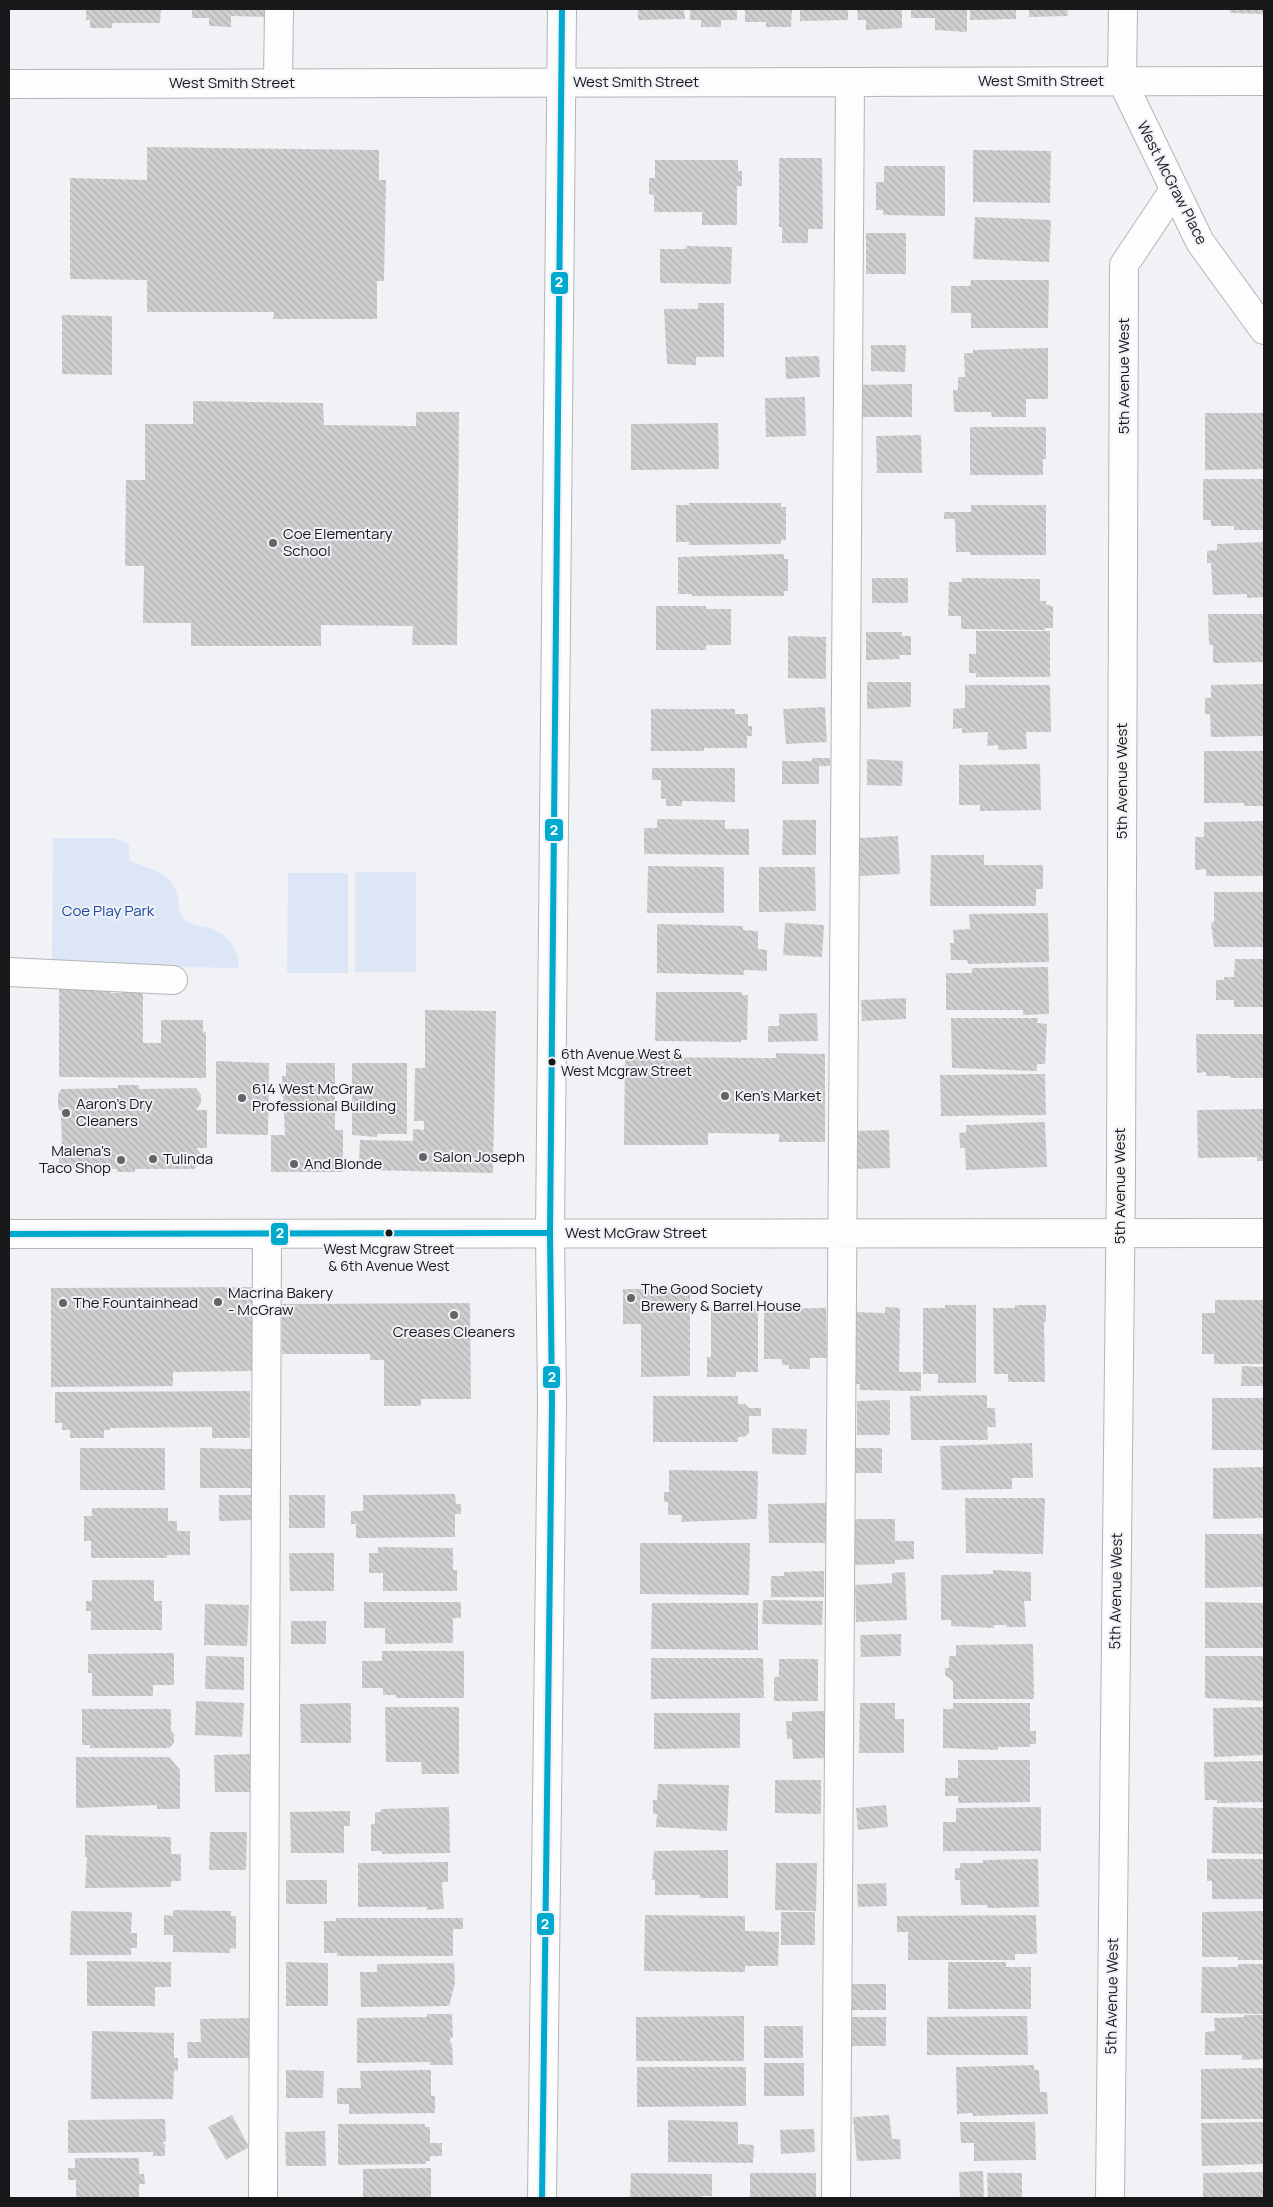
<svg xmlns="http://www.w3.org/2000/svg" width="1273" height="2207" font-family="Manrope,sans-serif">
<defs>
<pattern id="building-back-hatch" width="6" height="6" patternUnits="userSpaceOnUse" patternTransform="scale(1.25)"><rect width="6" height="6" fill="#cfcfd0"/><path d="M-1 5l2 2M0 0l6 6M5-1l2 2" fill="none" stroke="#b1b1b2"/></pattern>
</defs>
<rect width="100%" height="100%" fill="#f0f2f5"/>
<!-- green -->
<path fill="#dde6f7" d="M53 838H113L129 844V860C149 871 172 869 178 898 179 907 177 911 185 919 192 926 200 926 209 928 228 934 239 949 239 968L52 965Z
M355 872H416V972H355Z
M288 873H348V973H287Z"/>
<!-- building -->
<path fill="url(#building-back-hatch)" d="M86 9H161L160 23H112V28H90V20H86Z
M192 9H268V17L231 16V27L209 26V18H192Z
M638 9H684L685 19 638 20Z
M690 9H737V20H721V27H701V20H690Z
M745 9H792L791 27H766V22H745Z
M800 9H848V20L800 21Z
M857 9H902V28L866 30V20H858Z
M911 9H967V32L935 30V18H911Z
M970 9H1016V19L970 20Z
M1029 9H1067L1068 16 1029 17Z
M1230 9H1264V14L1230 13Z
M147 147 379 150V180H386L384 281H377V319H273L274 312H147V280L70 279V178L147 180Z
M973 150 1051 151 1050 203 973 202Z
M779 158H822L823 229H808V243H782V227H779Z
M655 160H738V171H742V186H737V225H702V212H654V195L649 194V178H655Z
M884 166H945V216L883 215V210H876V182H884Z
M975 217 1051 220 1049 262 973 259Z
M866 233H906V274H866Z
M686 246 732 247 731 284 660 283V249H686Z
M971 280H1049L1048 328H971V313H951V286H970Z
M698 303H724V357H696V365L667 364 664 309H698Z
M62 315 112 316V375L62 374Z
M871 345H906L905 372 871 371Z
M1048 348V399H1026V417H992L991 412H954L953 390H958V377H965L964 353H973V350Z
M819 356 820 377 786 379 785 357Z
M912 384V417H856V385Z
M805 397 806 436 766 437 765 398Z
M193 401 323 403 324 425 416 426V412H459L457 645H412L413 626 321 625V646H191V623H143L144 566H125L126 480H145V424H193Z
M1205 413H1264V469L1205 470Z
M718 423 719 469 631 470V424Z
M970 427H1046V459H1043V475H970Z
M921 435 922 473H877L876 436Z
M1203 479H1264V530H1234V526H1211V520H1203Z
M689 503H781V507H786V540H781V544L689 545V542H676V505H690Z
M971 505H1046V555H970V552H956L955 519H944V512H971Z
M1264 542V597L1247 598V594L1213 595 1211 563H1207V551L1217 550V544Z
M784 554V559H788V591H784V596H692V594H678V557Z
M872 578H908V603H872Z
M962 578 1040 579V601H1046V605L1053 606V628H1045V630L961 629V616H948L949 582H962Z
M656 606H706V609H731V645H706V650H656Z
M1208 614H1264V662L1213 663V645H1209Z
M976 631H1050V677H976V673H969V654H976Z
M866 632H902V636H911V655H899L900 659 866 660Z
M788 636 826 637V679L788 678Z
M867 682H911V707L867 709Z
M1264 684V736L1211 737 1210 714H1205V698H1211V685Z
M965 685H1050L1051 732H1026L1027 749 998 750V745L987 746 988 732 962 733V728L953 729V709L965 708Z
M825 707 827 742 786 744 783 709Z
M651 709H735V714H748V726H752V736H747V748H704V751H651Z
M1204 751H1264V806H1244V803H1204Z
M812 758H830V766H819V784H782V761H812Z
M867 759 903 761 902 786 867 785Z
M1040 764 1041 810 980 811V805H959V765Z
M652 768H735V802L682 801V806H666V799H661V780H652Z
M657 819 725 820V829H749V855L644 854V828H657Z
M783 820H816V855H782Z
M1264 821V876H1206V869L1195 870V837H1204V822Z
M898 836 900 874 860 876 858 838Z
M931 855H984V865H1043V889H1036V906H930Z
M648 866 724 867V913H647Z
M759 867H815L816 911 759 912Z
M1214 892H1264V947H1214L1211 923 1214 922Z
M1048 913 1049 962 968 964 967 960H951L950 943H954L953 930 970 929 969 914Z
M785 923 824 925 822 957 783 955Z
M657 924 743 926V930L758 931V949L767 950V971L744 970V975L657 973Z
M1235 959H1264V1007H1234V1000H1216V980H1224V977H1234Z
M1048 967 1049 1014 1023 1015V1010H946V973H972V968Z
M59 987H111V993H122V987H135L143 994V1043H161V1020H203V1032H206V1078L59 1077Z
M656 992H742V995H748L747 1040H741V1042L655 1041Z
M906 998V1019L862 1021 861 1000Z
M425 1010 496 1011 493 1173 365 1170 359 1162 360 1140 413 1141V1129L424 1130V1121H414L415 1068H425Z
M817 1013 818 1041 768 1042V1026H779V1014Z
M951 1018H1038L1037 1023 1047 1024 1045 1064H1037V1071L952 1068Z
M1196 1034H1264V1078H1231L1230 1076H1206V1072L1197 1073Z
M776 1053 825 1054V1142H779V1134L708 1133V1145H624L625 1057 776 1058Z
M216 1061 269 1063 268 1135 216 1134Z
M286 1063H335V1130H343V1172H271V1135H285L282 1076H286Z
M352 1063H407V1134H377V1137L352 1135Z
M1045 1074 1046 1115 941 1116 940 1075Z
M118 1085H139V1089L196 1088 201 1095V1103L196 1110H207V1148H196L201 1154V1162L194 1169H135V1172H117V1169H62L59 1164V1152L62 1147 61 1113 58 1106V1095L61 1089 118 1088Z
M1264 1109V1161H1257V1157L1198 1158 1197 1110Z
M1045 1122 1047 1167 966 1170 965 1148H960L959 1133 966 1132V1125Z
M889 1130 890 1168 856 1169 854 1131Z
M256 1287 257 1371 173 1372V1386L51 1387V1288Z
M623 1289H690V1376L641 1377V1324H623Z
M1215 1300H1264V1364H1214V1354H1202V1313H1215Z
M470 1303 471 1399H421V1406H384V1360H370V1354H282V1304Z
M945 1305H976V1383H938V1374H923V1308H945Z
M1015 1305H1046V1322H1044L1045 1382H1008V1374H994L993 1308H1015Z
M885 1307 900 1308 899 1372H921V1391L859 1390 860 1384H854L855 1312 885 1313Z
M758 1308V1372H736V1377H707V1357H711V1309Z
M826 1308 827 1358H810V1369H789V1365H782V1359H764V1309Z
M1242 1366 1264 1367V1386H1241Z
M250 1391V1438H212V1427L110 1428V1430H104V1438H70V1430H62V1423H55V1392Z
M987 1395V1408H995L996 1427H987L988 1440H911L910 1396Z
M653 1396H738V1404H745L749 1408H761V1416H749V1433L744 1437H738V1442H653Z
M1212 1398H1264V1450H1212Z
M890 1400V1435H857V1401Z
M772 1428 807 1429 806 1455 772 1454Z
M1032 1443 1033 1478H1012V1489L942 1490 940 1446Z
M80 1448H165V1490H80Z
M200 1448 253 1449V1488H200Z
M856 1448H882V1473H856Z
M1264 1467V1518L1213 1519V1468Z
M669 1470 758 1471 757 1519 681 1522 682 1515H668V1502H664V1492H669Z
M455 1494 456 1504H461V1514H455V1537L356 1538V1524H351V1511H363V1495Z
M219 1495H254V1520L219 1521Z
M289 1495H325V1528H289Z
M965 1498H1045L1043 1554 966 1553Z
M828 1503V1543H769L768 1504Z
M92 1508H168V1521H177V1531H190V1555H167V1558H91V1541H84V1516H92Z
M850 1519H895V1541H914V1559L895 1560V1564L850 1565Z
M1205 1534H1264V1587L1205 1588Z
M640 1543H750L749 1595 640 1594Z
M378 1547 453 1548V1570H457V1591H383V1573H369V1553H378Z
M289 1553H334V1591H290Z
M993 1570 1031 1572V1601H1024L1026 1627H1006V1625H994V1628L951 1626V1620H941V1575L993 1574Z
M824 1571V1597H771V1576H784V1572Z
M905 1572 907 1620 856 1622 855 1585 892 1583V1573Z
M92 1580H154V1601H162V1630H91V1611H86V1601H92Z
M763 1600 823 1601 822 1625 762 1624Z
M364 1602H461V1618H453V1643L385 1644V1628H364Z
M1205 1602 1264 1603V1648H1205Z
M652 1603H758V1650L651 1649Z
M205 1604 249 1605 247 1646 204 1645Z
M291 1621H326V1644H291Z
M901 1634V1656L861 1657 860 1635Z
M1033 1644 1034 1699H953V1681L945 1675V1668H949V1656H956V1645Z
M382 1651H464V1698H396V1695H383V1688H362V1661H382Z
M174 1653V1685H153V1696H92V1673H88V1654Z
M206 1656 244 1657V1690L205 1689Z
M1205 1656H1264V1701L1205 1698Z
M651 1658H763L764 1698 651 1699Z
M779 1659H818V1701H774V1677H779Z
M196 1701 244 1703 242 1737 195 1735Z
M351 1703V1743H301L300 1704Z
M860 1703H895V1719H904V1753H859Z
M953 1703H1030V1731H1036V1744H1030V1747H998V1750L943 1748V1709H953Z
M385 1707H459V1774H422L421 1762H386Z
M1264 1707V1755L1214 1757 1213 1708Z
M82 1709H171V1731L174 1734V1743L169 1748H90V1745H82Z
M824 1711 825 1758 793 1759 792 1739H787L786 1721H792V1712Z
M654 1713H740V1748L654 1749Z
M253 1754 254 1792H215L214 1755Z
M76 1757H169L180 1770V1809H157V1805L76 1808Z
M958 1760H1030V1802L958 1803V1796H945V1778H958Z
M1264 1761V1802L1217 1803V1800H1205L1204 1762Z
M775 1780H821V1814L775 1813Z
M658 1784 729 1785 727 1831 656 1827 657 1814H653V1800H657Z
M886 1805 888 1827 858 1830 856 1808Z
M449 1807 450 1853 382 1854V1851H371V1824H375V1812H381V1809Z
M1041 1807V1851H943V1822H956V1808Z
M1213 1807 1264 1808V1854L1212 1853Z
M350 1811V1826H344V1853H291L290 1812Z
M210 1832H247L246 1870H209Z
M85 1835 171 1837V1854H181V1881H171V1887L85 1888 87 1857H85Z
M728 1850V1898H700V1895H655V1880H652L654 1851Z
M1038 1859 1039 1907 987 1908V1905H961L960 1880H955V1868H960V1863H983V1860Z
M1207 1859H1264V1899H1212V1881H1207Z
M448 1862V1882H442L444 1909 427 1910V1907H358V1863Z
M776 1863H817L816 1911 775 1910Z
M286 1880H327V1904H286Z
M886 1883 887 1906 858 1907 857 1884Z
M173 1910 231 1911V1916H236V1949L230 1948V1953L173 1952V1935H164V1915L173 1916Z
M71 1911 132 1912 131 1933H137V1948H131V1955H70Z
M1264 1911V1960H1238V1957H1202V1912Z
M781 1912H815V1945H781Z
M645 1915 745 1916V1931L779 1932 778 1966H745V1972L644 1971Z
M1036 1915 1037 1954H1015V1960H908V1932H897V1916Z
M336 1918H463V1929H453V1956H337V1953H324V1921H336Z
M87 1961 171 1962V1987H155V2006H87Z
M286 1962 328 1963V2006H286Z
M948 1962H1006V1967H1031V2009H948Z
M454 1963 455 1983 449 2006 361 2007 360 1972H377V1964Z
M1238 1964H1264V2014L1201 2013 1202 1967H1238Z
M851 1984H886V2010H851Z
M427 2014H452L453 2038H450V2043H452L453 2065H430V2062L357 2063V2018L427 2017Z
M1244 2015H1264V2059L1242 2060V2055H1205V2032L1215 2031 1214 2018 1244 2017Z
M744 2016V2061H636V2017Z
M1027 2016 1028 2055H927V2017Z
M845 2017H886V2046H845Z
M252 2018V2058H188L187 2042H201L200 2019Z
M764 2026H803V2058H764Z
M92 2031 174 2033V2058H178V2071L174 2070 173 2099H91Z
M764 2063H804V2096H764Z
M1034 2065V2070H1039L1040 2092H1047L1048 2114 973 2116V2113L957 2114 956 2067Z
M637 2067H746V2106L637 2107Z
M1264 2068V2119H1201V2069Z
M286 2070 324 2071 323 2098H286Z
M431 2070V2096H435V2113L349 2114V2104H337V2088H361L360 2071Z
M232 2115 249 2147 226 2160 208 2127Z
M889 2115 892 2139H900L901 2159 857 2161 853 2117Z
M165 2119 166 2142H162L165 2145V2156H153V2152L68 2153V2120Z
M668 2120 738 2122V2144L754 2145 753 2163 668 2162Z
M960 2122H1035L1036 2160 974 2161V2143H961Z
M1264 2122V2164L1202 2166 1201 2123Z
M338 2124H425V2127H430V2143H442V2156H430V2161H426V2164L338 2165Z
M814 2129 815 2152 781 2154 780 2130Z
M325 2131 326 2166H286L285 2132Z
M75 2158H139V2174H144L145 2184H139V2198H76V2180H68V2168H75Z
M431 2168V2198H363V2169Z
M983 2171 984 2198H960L959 2172Z
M1264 2172V2198H1203V2173Z
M631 2173 712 2174V2196H701V2198H630Z
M750 2173H816V2198H750Z
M987 2173H1022V2198H988Z"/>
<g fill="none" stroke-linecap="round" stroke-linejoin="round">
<defs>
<path id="minor" d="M1123 9 1122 81 1200 242 1264 330
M278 83 279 9
M9 84 1264 81
M9 972 173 980
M9 1234 1264 1233
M263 2198 267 1234
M542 2198 552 1403 550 1233 562 9
M836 2198 850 82
M1110 2198 1121 1176 1124 265 1174 190"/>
</defs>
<!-- minor casing -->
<use href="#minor" stroke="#b4b5b7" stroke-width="30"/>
<!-- minor -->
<use href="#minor" stroke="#fdfdfe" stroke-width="28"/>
<defs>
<path id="bus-1" d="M9 1234 550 1233
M542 2198 552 1403 550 1233 562 9"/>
</defs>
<!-- bus-1 casing -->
<use href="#bus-1" stroke="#eff1f6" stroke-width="10"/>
<!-- bus-1 -->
<use href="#bus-1" stroke="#00a9ce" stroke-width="6"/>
</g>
<!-- markers -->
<g fill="#636466" stroke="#eff1f6" stroke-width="2">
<circle cx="273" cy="543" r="5"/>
<circle cx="725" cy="1096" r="5"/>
<circle cx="242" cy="1098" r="5"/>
<circle cx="66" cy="1113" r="5"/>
<circle cx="423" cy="1157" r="5"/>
<circle cx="153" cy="1159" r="5"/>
<circle cx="121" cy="1160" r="5"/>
<circle cx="294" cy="1164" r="5"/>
<circle cx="631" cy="1298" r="5"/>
<circle cx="218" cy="1302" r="5"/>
<circle cx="63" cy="1303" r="5"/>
<circle cx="454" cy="1315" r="5"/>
</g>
<g fill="#171819" stroke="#eff1f6" stroke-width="2">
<circle cx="552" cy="1062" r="4.5"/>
<circle cx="389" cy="1233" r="4.5"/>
</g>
<g text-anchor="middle" stroke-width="4" stroke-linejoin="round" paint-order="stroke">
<!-- bus labels -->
<g font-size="14" fill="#171819" stroke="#eff1f6" text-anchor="start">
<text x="561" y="1059">6th Avenue West &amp;<tspan x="561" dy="17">West Mcgraw Street</tspan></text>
<text x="389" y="1254" text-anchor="middle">West Mcgraw Street<tspan x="389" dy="17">&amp; 6th Avenue West</tspan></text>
</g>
<!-- street labels -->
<g font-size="15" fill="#171819" stroke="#eff1f6">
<text x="1041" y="86">West Smith Street</text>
<text x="636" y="87">West Smith Street</text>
<text x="232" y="88">West Smith Street</text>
<text transform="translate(1172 183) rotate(63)" y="5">West McGraw Place</text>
<text transform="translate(1124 376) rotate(-90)" y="5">5th Avenue West</text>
<text transform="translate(1122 781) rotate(-90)" y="5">5th Avenue West</text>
<text transform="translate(1120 1186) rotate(-90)" y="5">5th Avenue West</text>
<text x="636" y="1238">West McGraw Street</text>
<text transform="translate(1116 1591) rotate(-89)" y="5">5th Avenue West</text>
<text transform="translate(1112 1996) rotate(-89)" y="5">5th Avenue West</text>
</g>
<!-- poi labels -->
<g font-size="15" fill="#171819" stroke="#eff1f6" text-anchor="start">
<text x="283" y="539">Coe Elementary<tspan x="283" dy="17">School</tspan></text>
<text x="252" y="1094">614 West McGraw<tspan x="252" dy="17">Professional Building</tspan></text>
<text x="735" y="1101">Ken's Market</text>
<text x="76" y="1109">Aaron's Dry<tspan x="76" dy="17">Cleaners</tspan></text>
<text x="111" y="1156" text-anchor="end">Malena's<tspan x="111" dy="17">Taco Shop</tspan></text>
<text x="433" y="1162">Salon Joseph</text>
<text x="163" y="1164">Tulinda</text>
<text x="304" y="1169">And Blonde</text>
<text x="641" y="1294">The Good Society<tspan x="641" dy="17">Brewery &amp; Barrel House</tspan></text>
<text x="228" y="1298">Macrina Bakery<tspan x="228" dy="17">- McGraw</tspan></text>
<text x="73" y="1308">The Fountainhead</text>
<text x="454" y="1337" text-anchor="middle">Creases Cleaners</text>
</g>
<!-- park labels -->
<g font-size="15" fill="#1b4aa0" stroke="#eff1f6">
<text x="108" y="916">Coe Play Park</text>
</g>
</g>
<g stroke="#eff1f6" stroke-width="2">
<rect x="550" y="271" width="19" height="24" rx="5" fill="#00a9ce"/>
<rect x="544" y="818" width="20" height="24" rx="5" fill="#00a9ce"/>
<rect x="270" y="1222" width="19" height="24" rx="5" fill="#00a9ce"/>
<rect x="542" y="1365" width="19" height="24" rx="5" fill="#00a9ce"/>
<rect x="536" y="1912" width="19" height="24" rx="5" fill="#00a9ce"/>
</g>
<g font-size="14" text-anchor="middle" font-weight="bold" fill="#fff">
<text x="559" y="287">2</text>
<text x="554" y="835">2</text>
<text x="280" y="1238">2</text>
<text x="552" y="1382">2</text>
<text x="545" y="1929">2</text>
</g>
<!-- border -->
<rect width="1273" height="2207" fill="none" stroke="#171819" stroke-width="20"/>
</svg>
